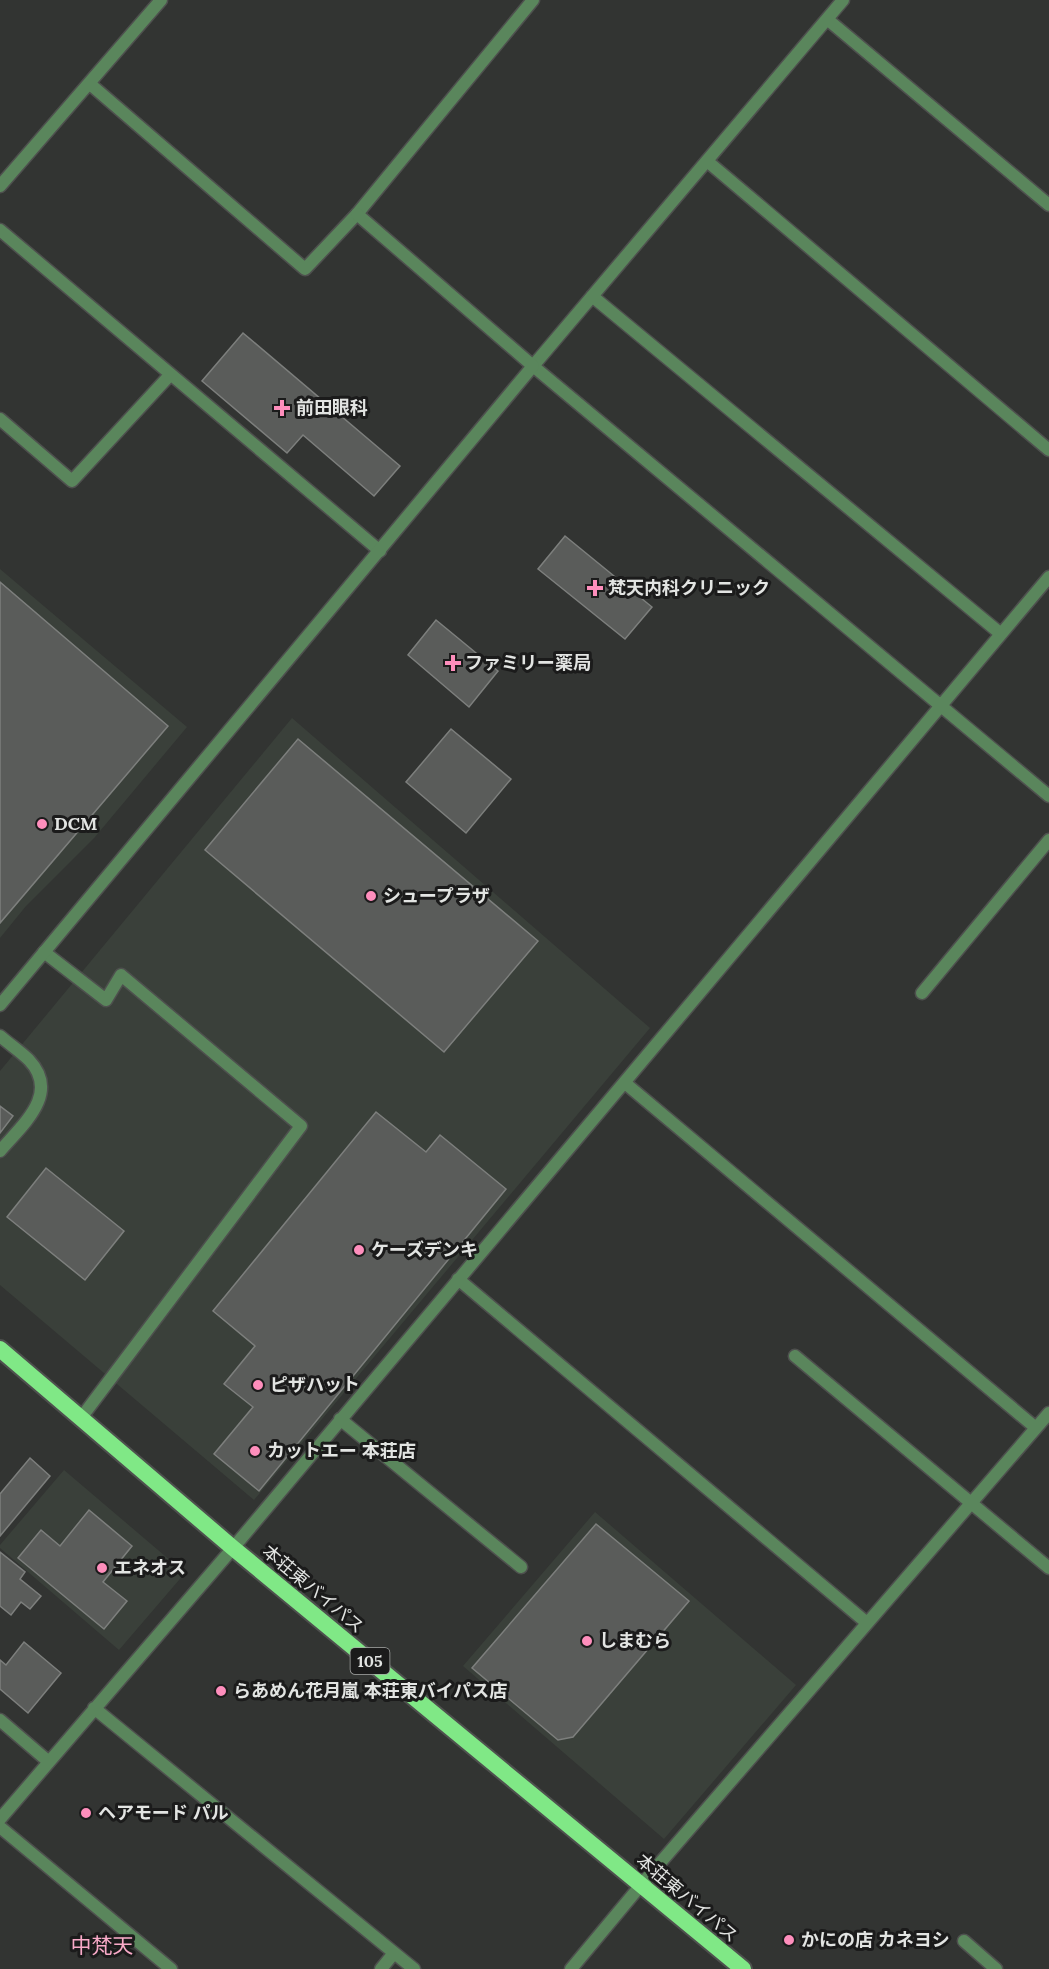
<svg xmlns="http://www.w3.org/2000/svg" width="1049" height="1969" font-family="Lora,'Noto Sans JP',serif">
<rect width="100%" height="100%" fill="#323432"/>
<!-- built -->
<path fill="#3a403a" d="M0 569 187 727 95 837 26 906 0 938Z
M292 718 650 1028 254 1500 0 1285V1071Z
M64 1470 185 1573 119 1650 0 1548V1545Z
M595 1512 796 1685 664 1839 463 1666Z"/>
<!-- building -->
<path fill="#5a5c5a" stroke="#7d7f7d" stroke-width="1.5" d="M243 333 400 466 374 496 303 435 287 453 202 381Z
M565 536 652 607 625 639 538 569Z
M0 582 168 726 0 923Z
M436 620 498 671 469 707 408 655Z
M451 729 511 779 466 833 406 782Z
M298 739 538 941 444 1052 205 850Z
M0 1106 13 1116 0 1133Z
M376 1112 426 1152 440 1135 506 1189 259 1491 214 1454 253 1407 224 1384 255 1346 213 1311Z
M46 1168 124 1231 85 1280 7 1217Z
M30 1458 50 1476 0 1536V1494Z
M89 1510 132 1546 103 1582 127 1601 104 1629 18 1558 41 1530 60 1546Z
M596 1524 689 1601 573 1737 558 1740 472 1668Z
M0 1552 25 1572 20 1579 41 1596 30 1609 21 1602 11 1615 0 1606Z
M24 1642 61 1673 28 1713 0 1689V1660L6 1665Z"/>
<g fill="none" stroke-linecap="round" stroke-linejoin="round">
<defs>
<path id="service" d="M44 952 106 1000 121 975 301 1126 81 1418
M0 1036C9 1044 20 1051 29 1060 61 1094 22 1125 0 1151"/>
<path id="minor" d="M843 0 533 366 1049 796
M827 19 1049 205
M90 84 305 269 357 214 533 0
M707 161 1049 450
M0 186 161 0
M0 230 380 551
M592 296 1001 634
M0 419 72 481 170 375
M922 993 1049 840
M625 1083 1036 1428
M458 1279 867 1623
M795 1356 1049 1568
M340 1419 521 1567
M94 1708 414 1969
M0 1720 49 1762
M0 1819 233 1548 1049 577
M0 1827 171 1969
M964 1941 996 1969
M381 1969 394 1953
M571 1969 641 1885 1049 1413"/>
<path id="tertiary" d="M0 1005 533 366 357 214"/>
<path id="trunk" d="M0 1349 233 1548 743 1969"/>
</defs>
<!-- service casing -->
<use href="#service" stroke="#4e504e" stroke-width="15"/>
<!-- minor casing -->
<use href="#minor" stroke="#4e504e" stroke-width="15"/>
<!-- tertiary casing -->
<use href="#tertiary" stroke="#4e504e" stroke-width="15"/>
<!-- trunk casing -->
<use href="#trunk" stroke="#4e504e" stroke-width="20"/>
<!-- service -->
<use href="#service" stroke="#5a865c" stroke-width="12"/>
<!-- minor -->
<use href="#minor" stroke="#5a865c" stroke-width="12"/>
<!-- tertiary -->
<use href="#tertiary" stroke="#5a865c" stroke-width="12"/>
<!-- trunk -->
<use href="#trunk" stroke="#80e886" stroke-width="16"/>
</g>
<!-- markers -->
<g fill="#fe8ebc" stroke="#1b1b1b" stroke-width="2">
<path d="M279 399h6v6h6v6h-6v6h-6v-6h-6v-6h6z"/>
<path d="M592 579h6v6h6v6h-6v6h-6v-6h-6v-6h6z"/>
<path d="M450 654h6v6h6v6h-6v6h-6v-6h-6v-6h6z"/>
<circle cx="42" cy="824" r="6"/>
<circle cx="371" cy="896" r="6"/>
<circle cx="359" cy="1250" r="6"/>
<circle cx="258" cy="1385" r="6"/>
<circle cx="255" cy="1451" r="6"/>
<circle cx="102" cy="1568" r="6"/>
<circle cx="587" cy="1641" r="6"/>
<circle cx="221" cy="1691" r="6"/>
<circle cx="86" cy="1813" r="6"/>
<circle cx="789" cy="1940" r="6"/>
</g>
<g text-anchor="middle" stroke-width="6" stroke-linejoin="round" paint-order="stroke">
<!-- shield labels -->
<rect fill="#1b1b1b" stroke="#a6a8a6" stroke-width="1.5" x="350.5" y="1648" width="39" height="26" rx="4.5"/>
<g font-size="16" font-weight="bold" fill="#e2e4e2">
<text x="370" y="1667">105</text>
</g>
<!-- poi labels -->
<g font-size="18" font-weight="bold" fill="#e2e4e2" stroke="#1b1b1b" text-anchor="start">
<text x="296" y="414">前田眼科</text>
<text x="608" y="594">梵天内科クリニック</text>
<text x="465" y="669">ファミリー薬局</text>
<text x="54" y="830">DCM</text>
<text x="383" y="902">シュープラザ</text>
<text x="371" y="1256">ケーズデンキ</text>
<text x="270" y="1391">ピザハット</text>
<text x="267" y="1457">カットエー 本荘店</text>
<text x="114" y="1574">エネオス</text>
<text x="599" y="1647">しまむら</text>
<text x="233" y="1697">らあめん花月嵐 本荘東バイパス店</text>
<text x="98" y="1819">ヘアモード パル</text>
<text x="801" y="1946">かにの店 カネヨシ</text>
</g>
<!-- street labels -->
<g font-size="18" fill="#e2e4e2" stroke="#1b1b1b">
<text transform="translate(313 1589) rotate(40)" y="6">本荘東バイパス</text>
<text transform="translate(687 1898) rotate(40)" y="6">本荘東バイパス</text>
</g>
<!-- quarter labels -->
<g font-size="21" fill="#f9aac8" stroke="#1b1b1b">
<text x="102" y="1953">中梵天</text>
</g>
</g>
</svg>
